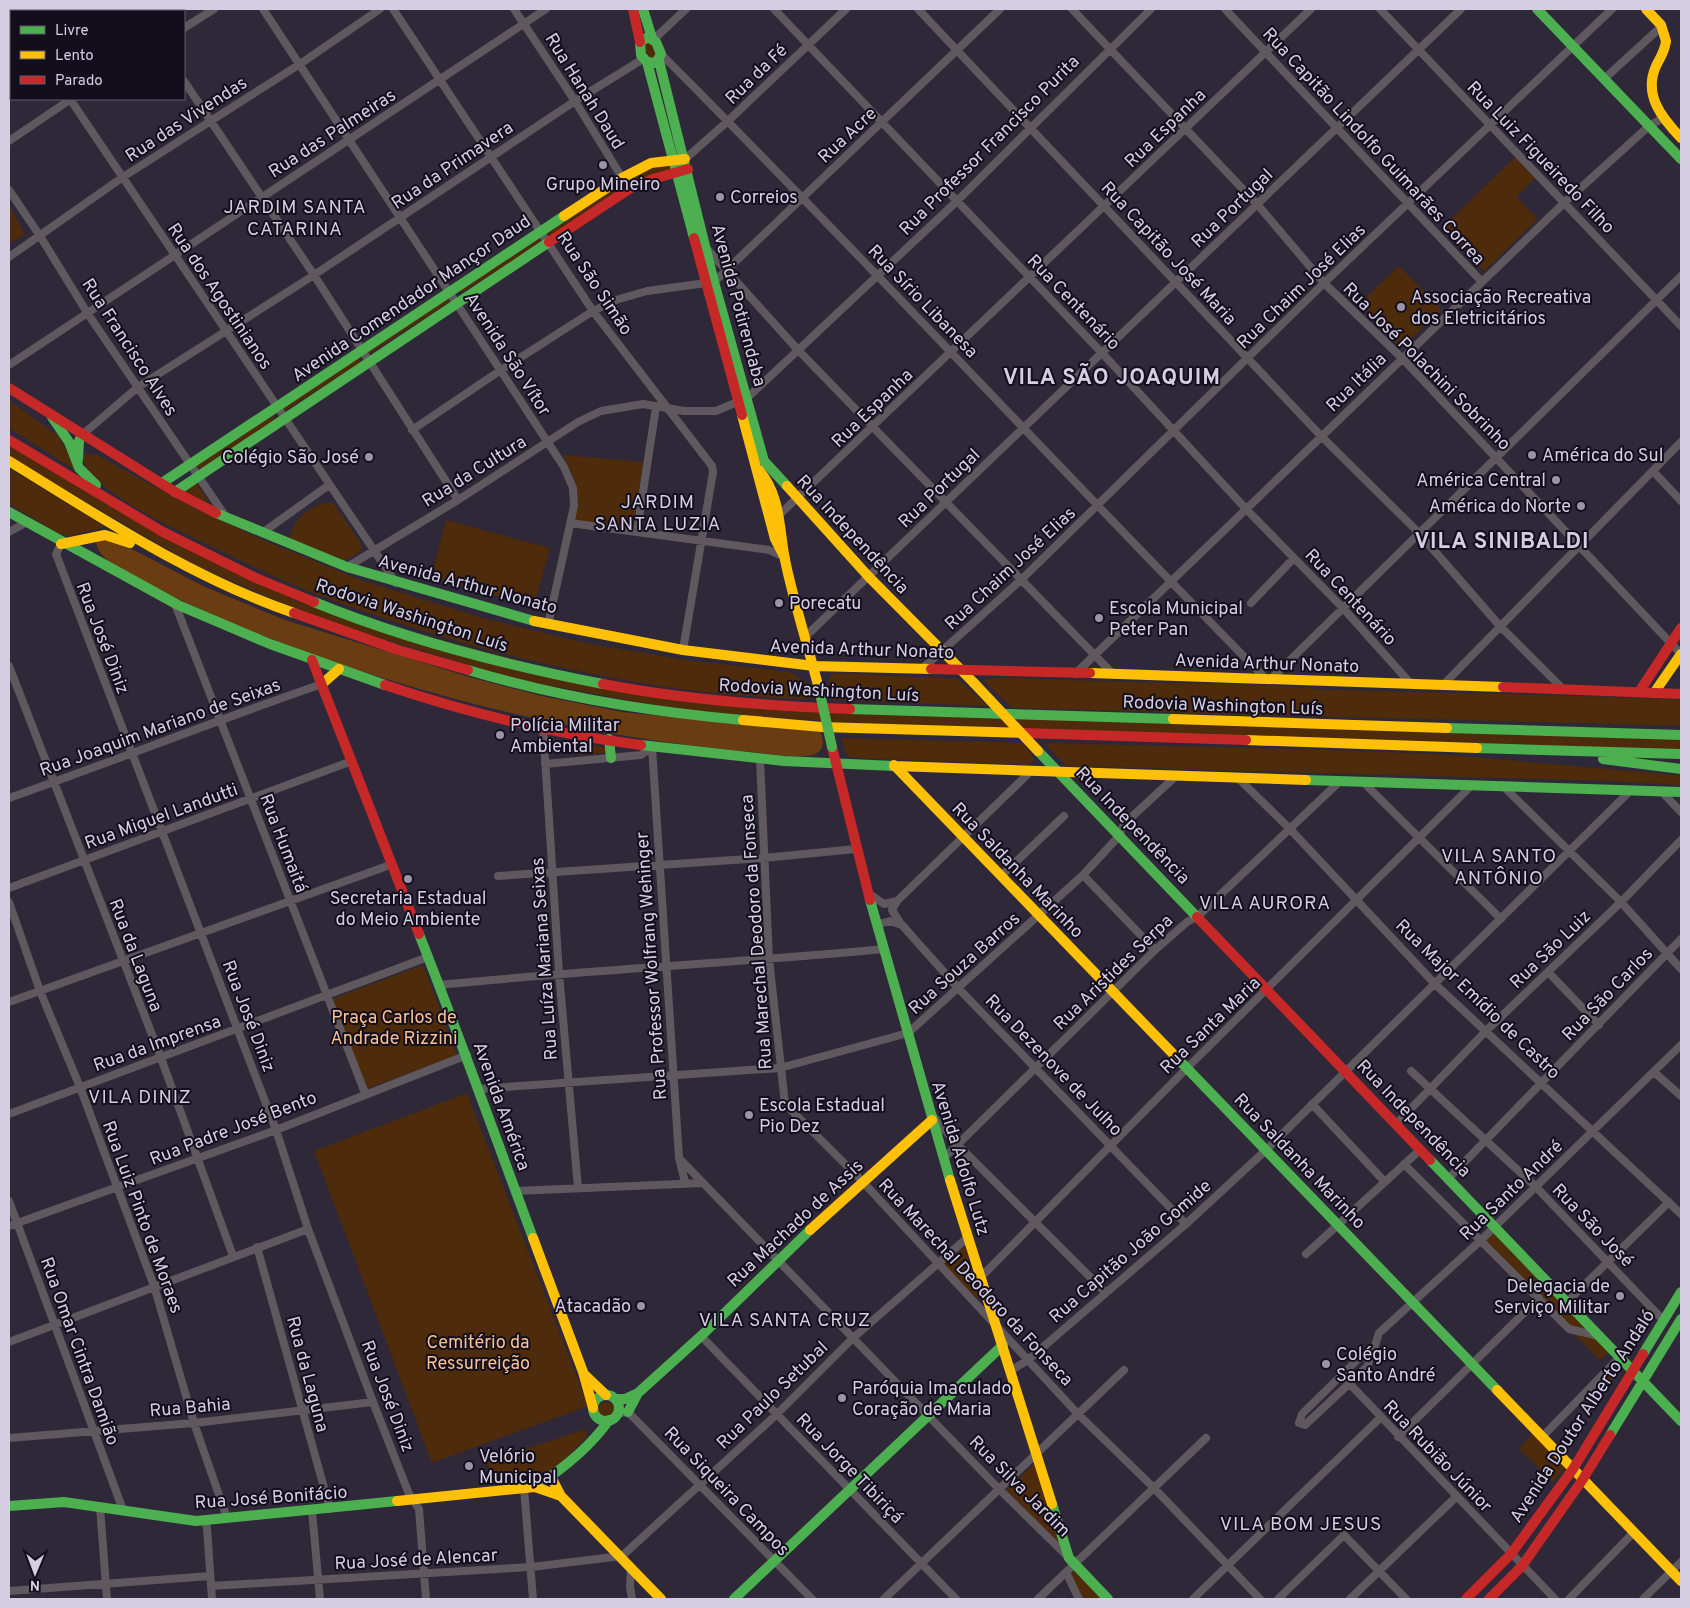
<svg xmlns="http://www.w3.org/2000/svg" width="1690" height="1608" font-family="Overpass,sans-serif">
<rect width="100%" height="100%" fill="#2e2839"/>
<!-- green -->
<path fill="#4d2b0b" d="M651 41 657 57 648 60 643 45Z
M1515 157 1535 178 1516 197 1538 219 1484 271 1442 228Z
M670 164 672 170 638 181 634 180V174L651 167Z
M617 187 620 189 548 237V232Z
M9 204 25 235 9 243Z
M539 239 542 242 460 294 461 290Z
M1399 266 1442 310 1401 348 1359 304Z
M446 298 451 301 368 355 367 353Z
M357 357 363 361 285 411 283 410V405Z
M9 400 55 434 57 433 77 471 9 428Z
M270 414 273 415 274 421 202 468H197L196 465Z
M9 445 294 600 658 698 1681 740V750L858 723 692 712 514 679 324 621 196 566 9 457Z
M87 454 97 455 192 507 268 542 361 580 486 619 586 643 686 660 789 672 805 681 812 697 811 699C650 697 466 651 316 594 274 578 234 557 194 538 161 522 93 491 81 456Z
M563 455 643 462 634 528 574 520C581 495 575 477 563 455Z
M9 468 101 524 103 528 67 536 61 535 9 504Z
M196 482 209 502 210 503 187 493 186 490Z
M322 503H333L360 542 362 547 360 552 344 561 292 542 290 537C296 516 303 514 322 503Z
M446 520 550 548 534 606 431 578Z
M841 673 958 679 988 706 833 700 829 680 832 674Z
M1002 677C1090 682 1178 683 1266 685 1291 686 1316 690 1341 690 1455 694 1568 694 1681 700V726L1012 708 983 680Z
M841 738 1023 743 1035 760 1029 765 858 758 847 756Z
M576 742 607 748 606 753 577 755Z
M1044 743 1336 750 1452 755 1675 775 1681 776V785L1606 781 1067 766Z
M423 965 457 1055 366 1089 332 999Z
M467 1093 588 1406 432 1463 314 1151Z
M1493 1228 1595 1333 1571 1328 1482 1240Z
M965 1246 979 1300 942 1264Z
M1572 1332 1596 1338 1610 1352 1600 1360Z
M1613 1367 1618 1372 1609 1384 1602 1378Z
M598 1410a8 8 0 1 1 16 0a8 8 0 1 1-16 0Z
M586 1429 587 1437C565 1458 551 1478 521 1484L519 1477 494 1479 487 1462Z
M1534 1432 1566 1466 1553 1482 1519 1449Z
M1037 1461 1063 1547 1006 1490Z
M1077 1569 1105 1599H1083L1071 1575Z"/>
<!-- forest -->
<path fill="#693d11" d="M100 538 124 545 203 586 285 620 469 677 542 696 622 712 821 732C823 740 825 749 817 753 803 761 766 753 750 752 555 734 344 679 168 594 149 585 99 565 96 543Z"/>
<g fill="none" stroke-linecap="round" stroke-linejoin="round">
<!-- street -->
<path stroke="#5f585e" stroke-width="8" d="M137 9 138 11
M263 9 564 467 573 488 574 506 548 625
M393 9 593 311 712 466 713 472 683 650
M514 9 575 101 629 189
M774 9 1102 353 1246 509 1343 608 1411 684
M918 9 1321 436 1418 532 1499 625 1564 690
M1072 9 1257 204 1324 283 1402 358 1681 654
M1225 9 1482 282
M1380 9 1681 326
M184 28 214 9
M654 39 686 9
M661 54C866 259 1062 472 1265 678
M1604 79 1662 26
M184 81 314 275 458 500
M70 99 396 583
M9 141 71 99
M685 159 728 121 846 9
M9 190 40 236 88 314 226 517
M707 249 798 350 1113 674
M9 257 123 177 300 64 380 9
M9 365 546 9
M412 430 501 370 593 311 616 300 647 291 714 282 1000 9
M82 435 138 387 314 275 575 101 643 59
M1653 471 1681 501
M778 516 1311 9
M570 523 769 550 784 557
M637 531 656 407
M9 532 27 522
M262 533 329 485
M61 544 56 554 276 1130 308 1229 373 1402 409 1494 419 1509 426 1599
M347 567 458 500 578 422 601 411 643 404 684 411H716L747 398 956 202 1151 9
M1251 603 1294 558
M175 604 365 1093
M806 636 1461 9
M9 666 161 1058 233 1256
M923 668 1022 579 1324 283 1612 9
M1075 674 1564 203 1649 126 1663 118
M1271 679 1681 276
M1443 685 1681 442
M543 727 559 973 578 1188
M652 747 679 1158 685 1182
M760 760 769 959 785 1104 862 1181 1078 1414 1154 1488 1260 1599
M545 764 641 755 652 747
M1238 778 1290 829 1435 984 1681 1214
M1363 782 1501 919
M1503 786 1621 902 1681 969
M1661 791 1681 812
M9 798C114 761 217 720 322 684
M1083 875 1155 950
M498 876 763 858 856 849
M1001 876 1064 816
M9 888 352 761
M871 895 884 904 897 901 1031 771
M897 901 892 910 901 924
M9 902 40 991 80 1087 154 1286 194 1423 227 1518
M879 924 890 921 902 925 959 989 1186 1224
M1548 972 1599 1025
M438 985C587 970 736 963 885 949
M9 1002 390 865
M1411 1071 1536 1187 1664 1321
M1654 1072 1681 1096
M477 1089 780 1068 908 1033 1083 875 1119 836 1124 824 1176 776
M1312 1104 1385 1182
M9 1114 428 957
M931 1114 958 1145 1105 1292
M1397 1123 1486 1031 1621 902 1681 840
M679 1158 999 1489 1067 1556
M944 1158 1155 950 1187 922 1198 916 1339 782
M1404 1164 1569 1329 1599 1336
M1449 1178 1681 939
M515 1191 703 1183
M9 1201 123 1510
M9 1226 276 1130 467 1055
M257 1247 330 1509
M1306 1254 1421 1149
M982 1276 1187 1068 1472 785
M1567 1302 1669 1202
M701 1336 956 1599
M9 1342 308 1229
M1365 1357 1369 1361 1368 1366 1305 1425 1299 1423 1302 1414 1357 1360 1373 1352 1379 1333 1480 1241 1681 1045
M1010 1371 1028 1360 1186 1224 1266 1150 1630 791
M1347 1381 1555 1599
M618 1413 628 1412 812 1599
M1398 1437 1539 1298
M1542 1437 1620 1357
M9 1438 194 1423 373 1402
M524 1488 533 1599
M100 1507 107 1599
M312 1511 320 1599
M205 1520 207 1528 212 1599
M631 1567 630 1587 632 1599
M1066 1572 1079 1599
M211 1586 531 1567 622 1556 777 1414 853 1338 967 1238
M9 1591 210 1576
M884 1599 1124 1370
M1038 1599 1206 1438
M1193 1599 1380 1418
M1278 1599 1344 1535 1406 1599
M1350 1599 1456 1497
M1569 1599 1634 1532
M1643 1599 1681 1562"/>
<!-- fast -->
<path stroke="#4caf50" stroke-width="10" d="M643 9 652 38
M1537 9 1681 159
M9 20 11 19
M659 61 714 282 764 461 787 486
M647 62 656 63 661 54 656 42 648 37 640 42 641 55 647 62 694 238
M52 417 69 442 79 468 96 485
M78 460 79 441 82 435
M162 483 564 216
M175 492 549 242
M9 512 178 605 270 644 385 685
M216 513 347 567 534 621
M314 602C407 640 505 665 603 684
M468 670C558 697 650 712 743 720
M850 709 1173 719
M1447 728 1681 735
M609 739 611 758
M641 745 784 761 894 766
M1477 748 1681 754
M1038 751 1197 917
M1603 759 1681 769
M1306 780 1681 792
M870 900 950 1180
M419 934C459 1035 495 1136 533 1238
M1178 1059 1497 1390
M1430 1160 1681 1421
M1643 1354 1681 1292
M593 1408a13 13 0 1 1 26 0a13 13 0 1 1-26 0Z
M615 1399H625L638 1393 701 1336 810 1230
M628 1412 638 1393
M1610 1435 1681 1319
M535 1487C561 1470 591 1446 609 1420
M1052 1504 1069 1558 1108 1599
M9 1506 64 1502 196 1521 397 1501
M734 1599 1003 1345"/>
<!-- slow -->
<path stroke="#ffc107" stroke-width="10" d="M1646 9 1661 25 1666 41C1665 51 1660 58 1656 66 1643 95 1662 118 1681 138
M23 11 27 9
M51 11 55 9
M9 38 11 36
M564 216 622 178 651 163 685 159
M742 415 775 539 785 558
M9 461C100 517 192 578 294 613
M759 470C781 496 779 529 785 560 794 603 808 646 819 689
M787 486 868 576 974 683
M61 544 105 535 130 543
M534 621 683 650 814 666 931 669
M1090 673 1503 687
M322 684 339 669
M1654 693 1681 654
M1173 719 1447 728
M743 720 822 727 1024 733
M1246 740 1477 748
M894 765 1178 1059
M894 766 1306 780
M950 1180 1052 1504
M810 1230 932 1120
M533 1238 583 1372 593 1408
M585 1375 606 1395
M1497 1390 1681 1581
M551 1477 561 1496 661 1599
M397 1501 535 1487 561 1496"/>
<!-- jam -->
<path stroke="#c62828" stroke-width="10" d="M633 9 640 42
M694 238 742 415
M549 242 629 189 653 179 688 169
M9 388 175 492 216 513
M9 440 163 532 256 578 314 602
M294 613 398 650 468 670
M312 660 419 934
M931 669 1090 673
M603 684C685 700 767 706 850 709
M385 685C468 713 554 734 641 745
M1503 687 1681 694
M1639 692 1681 628
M1024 733 1246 740
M832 747 870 900
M1197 917 1430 1160
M1466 1599 1511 1554 1573 1469 1643 1354
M1489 1599 1522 1566 1583 1479 1610 1435"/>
<!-- fast-bridge -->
<path stroke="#4caf50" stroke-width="10" d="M819 689 832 747"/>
<!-- slow-bridge -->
<path stroke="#ffc107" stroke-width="10" d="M974 683 1038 751"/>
</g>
<!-- markers -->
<g fill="#9b94a8" stroke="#130e1c" stroke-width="2">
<circle cx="603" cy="165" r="5"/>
<circle cx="720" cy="197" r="5"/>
<circle cx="1401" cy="307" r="5"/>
<circle cx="1532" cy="455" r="5"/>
<circle cx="369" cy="457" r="5"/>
<circle cx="1556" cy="480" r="5"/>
<circle cx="1581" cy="506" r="5"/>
<circle cx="779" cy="603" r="5"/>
<circle cx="1099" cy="618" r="5"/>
<circle cx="500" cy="735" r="5"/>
<circle cx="408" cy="879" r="5"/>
<circle cx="749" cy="1115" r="5"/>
<circle cx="1620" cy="1296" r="5"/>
<circle cx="641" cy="1306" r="5"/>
<circle cx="1326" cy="1364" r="5"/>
<circle cx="842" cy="1398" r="5"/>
<circle cx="469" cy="1466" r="5"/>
</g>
<g text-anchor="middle" stroke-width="4" stroke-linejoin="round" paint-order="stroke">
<!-- street labels -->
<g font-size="18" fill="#d5cee3" stroke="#130e1c">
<text transform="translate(756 74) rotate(-44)" y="6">Rua da Fé</text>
<text transform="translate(585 91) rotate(58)" y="6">Rua Hanah Daud</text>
<text transform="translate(186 119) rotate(-33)" y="6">Rua das Vivendas</text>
<text transform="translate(1165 128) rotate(-44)" y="6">Rua Espanha</text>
<text transform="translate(332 133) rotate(-33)" y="6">Rua das Palmeiras</text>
<text transform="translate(847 135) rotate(-43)" y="6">Rua Acre</text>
<text transform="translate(989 145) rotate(-45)" y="6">Rua Professor Francisco Purita</text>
<text transform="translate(1374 146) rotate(47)" y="6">Rua Capitão Lindolfo Guimarães Correa</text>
<text transform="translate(1541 157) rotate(46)" y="6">Rua Luiz Figueiredo Filho</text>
<text transform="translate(452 165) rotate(-34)" y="6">Rua da Primavera</text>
<text transform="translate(1232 208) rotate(-44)" y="6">Rua Portugal</text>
<text transform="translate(1169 253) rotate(47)" y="6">Rua Capitão José Maria</text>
<text transform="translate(595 283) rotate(56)" y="6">Rua São Simão</text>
<text transform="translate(1301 286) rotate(-44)" y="6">Rua Chaim José Elias</text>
<text transform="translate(220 296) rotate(56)" y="6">Rua dos Agostinianos</text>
<text transform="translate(411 298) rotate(-34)" y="6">Avenida Comendador Mançor Daud</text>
<text transform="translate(923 301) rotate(46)" y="6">Rua Sírio Libanesa</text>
<text transform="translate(1074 302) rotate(46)" y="6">Rua Centenário</text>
<text transform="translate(739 305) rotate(75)" y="6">Avenida Potirendaba</text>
<text transform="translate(130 347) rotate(57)" y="6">Rua Francisco Alves</text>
<text transform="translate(508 354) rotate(57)" y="6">Avenida São Vítor</text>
<text transform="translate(1427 366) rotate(45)" y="6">Rua José Polachini Sobrinho</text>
<text transform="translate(1356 382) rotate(-44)" y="6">Rua Itália</text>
<text transform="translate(872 408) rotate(-44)" y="6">Rua Espanha</text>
<text transform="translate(474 471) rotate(-32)" y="6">Rua da Cultura</text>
<text transform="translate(939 488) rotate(-44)" y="6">Rua Portugal</text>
<text transform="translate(853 534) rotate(47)" y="6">Rua Independência</text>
<text transform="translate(1010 568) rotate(-43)" y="6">Rua Chaim José Elias</text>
<text transform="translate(468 584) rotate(15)" y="6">Avenida Arthur Nonato</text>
<text transform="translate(1351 597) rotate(47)" y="6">Rua Centenário</text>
<text transform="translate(412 615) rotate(18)" y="6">Rodovia Washington Luís</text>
<text transform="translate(103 638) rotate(69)" y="6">Rua José Diniz</text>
<text transform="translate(862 649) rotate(2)" y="6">Avenida Arthur Nonato</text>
<text transform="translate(1267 663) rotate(2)" y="6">Avenida Arthur Nonato</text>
<text transform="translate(819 690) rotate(3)" y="6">Rodovia Washington Luís</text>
<text transform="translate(1223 705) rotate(2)" y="6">Rodovia Washington Luís</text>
<text transform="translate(160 727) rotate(-20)" y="6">Rua Joaquim Mariano de Seixas</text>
<text transform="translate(161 816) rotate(-20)" y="6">Rua Miguel Landutti</text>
<text transform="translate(1133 825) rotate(46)" y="6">Rua Independência</text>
<text transform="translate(284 843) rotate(69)" y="6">Rua Humaitá</text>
<text transform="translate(1018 870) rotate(46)" y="6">Rua Saldanha Marinho</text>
<text transform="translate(756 932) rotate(-94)" y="6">Rua Marechal Deodoro da Fonseca</text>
<text transform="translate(1550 949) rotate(-44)" y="6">Rua São Luiz</text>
<text transform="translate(136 955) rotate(69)" y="6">Rua da Laguna</text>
<text transform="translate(544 959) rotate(-94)" y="6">Rua Luíza Mariana Seixas</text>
<text transform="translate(964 963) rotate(-42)" y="6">Rua Souza Barros</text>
<text transform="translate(651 966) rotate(-94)" y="6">Rua Professor Wolfrang Wehinger</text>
<text transform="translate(1113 972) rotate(-44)" y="6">Rua Aristides Serpa</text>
<text transform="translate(1607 994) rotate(-46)" y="6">Rua São Carlos</text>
<text transform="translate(1478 999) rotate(44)" y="6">Rua Major Emídio de Castro</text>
<text transform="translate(249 1016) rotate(69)" y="6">Rua José Diniz</text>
<text transform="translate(1210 1025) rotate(-44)" y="6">Rua Santa Maria</text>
<text transform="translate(157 1043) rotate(-20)" y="6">Rua da Imprensa</text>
<text transform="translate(1054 1065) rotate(46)" y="6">Rua Dezenove de Julho</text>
<text transform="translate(502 1106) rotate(70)" y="6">Avenida América</text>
<text transform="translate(1414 1118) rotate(46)" y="6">Rua Independência</text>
<text transform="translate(233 1128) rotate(-21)" y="6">Rua Padre José Bento</text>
<text transform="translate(961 1158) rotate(73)" y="6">Avenida Adolfo Lutz</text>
<text transform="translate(1300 1161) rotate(46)" y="6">Rua Saldanha Marinho</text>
<text transform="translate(1511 1190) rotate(-44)" y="6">Rua Santo André</text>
<text transform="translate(143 1217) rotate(70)" y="6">Rua Luiz Pinto de Moraes</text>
<text transform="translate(795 1223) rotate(-43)" y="6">Rua Machado de Assis</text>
<text transform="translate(1593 1225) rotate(46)" y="6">Rua São José</text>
<text transform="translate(1130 1251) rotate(-41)" y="6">Rua Capitão João Gomide</text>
<text transform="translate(976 1282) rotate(47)" y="6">Rua Marechal Deodoro da Fonseca</text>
<text transform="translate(80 1351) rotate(70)" y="6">Rua Omar Cintra Damião</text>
<text transform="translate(308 1374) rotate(75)" y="6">Rua da Laguna</text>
<text transform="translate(772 1395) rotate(-44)" y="6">Rua Paulo Setubal</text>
<text transform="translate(388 1396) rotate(69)" y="6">Rua José Diniz</text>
<text transform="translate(190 1407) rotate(-5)" y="6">Rua Bahia</text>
<text transform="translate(1582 1416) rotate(-57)" y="6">Avenida Doutor Alberto Andaló</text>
<text transform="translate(1438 1456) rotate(46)" y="6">Rua Rubião Júnior</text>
<text transform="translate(850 1468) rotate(46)" y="6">Rua Jorge Tibiriçá</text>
<text transform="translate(1020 1486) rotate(45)" y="6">Rua Silva Jardim</text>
<text transform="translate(727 1491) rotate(46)" y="6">Rua Siqueira Campos</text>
<text transform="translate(271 1497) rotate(-4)" y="6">Rua José Bonifácio</text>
<text transform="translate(416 1559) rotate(-3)" y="6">Rua José de Alencar</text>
</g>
<!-- poi labels -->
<g font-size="18" fill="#d5cee3" stroke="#130e1c" text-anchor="start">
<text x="603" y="190" text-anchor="middle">Grupo Mineiro</text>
<text x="730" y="203">Correios</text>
<text x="1411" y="303">Associação Recreativa<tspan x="1411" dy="21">dos Eletricitários</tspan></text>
<text x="1542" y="461">América do Sul</text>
<text x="359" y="463" text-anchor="end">Colégio São José</text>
<text x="1546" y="486" text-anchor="end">América Central</text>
<text x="1571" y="512" text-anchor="end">América do Norte</text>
<text x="789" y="609">Porecatu</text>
<text x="1109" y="614">Escola Municipal<tspan x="1109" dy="21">Peter Pan</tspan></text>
<text x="510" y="731">Polícia Militar<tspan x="510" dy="21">Ambiental</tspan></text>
<text x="408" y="904" text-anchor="middle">Secretaria Estadual<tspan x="408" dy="21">do Meio Ambiente</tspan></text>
<text x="759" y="1111">Escola Estadual<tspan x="759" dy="21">Pio Dez</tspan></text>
<text x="1610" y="1292" text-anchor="end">Delegacia de<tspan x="1610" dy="21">Serviço Militar</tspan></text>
<text x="631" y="1312" text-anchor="end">Atacadão</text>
<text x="1336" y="1360">Colégio<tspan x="1336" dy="21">Santo André</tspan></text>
<text x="852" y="1394">Paróquia Imaculado<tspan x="852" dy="21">Coração de Maria</tspan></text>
<text x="479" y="1462">Velório<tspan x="479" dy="21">Municipal</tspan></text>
</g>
<!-- park labels -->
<g font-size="18" fill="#f8c193" stroke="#130e1c">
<text x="394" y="1023">Praça Carlos de<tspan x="394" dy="21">Andrade Rizzini</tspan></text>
<text x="478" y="1348">Cemitério da<tspan x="478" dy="21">Ressurreição</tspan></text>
</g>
<!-- neighbourhood labels -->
<g font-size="19" letter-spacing="1" fill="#d5cee3" stroke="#130e1c">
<text x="295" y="213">JARDIM SANTA<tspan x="295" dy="22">CATARINA</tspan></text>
<text x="658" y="508">JARDIM<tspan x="658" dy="22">SANTA LUZIA</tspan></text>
<text x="1499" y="862">VILA SANTO<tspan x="1499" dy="22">ANTÔNIO</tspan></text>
<text x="1265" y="909">VILA AURORA</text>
<text x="140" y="1103">VILA DINIZ</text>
<text x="785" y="1326">VILA SANTA CRUZ</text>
<text x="1301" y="1530">VILA BOM JESUS</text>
</g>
<!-- district labels -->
<g font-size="22" font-weight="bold" letter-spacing="1" fill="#d5cee3" stroke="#130e1c">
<text x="1112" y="384">VILA SÃO JOAQUIM</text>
<text x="1502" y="548">VILA SINIBALDI</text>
</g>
</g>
<!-- border -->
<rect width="1690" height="1608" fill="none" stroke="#d5cee3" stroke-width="20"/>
<!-- legend -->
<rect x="10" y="10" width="175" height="90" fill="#130e1c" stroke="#615b6c"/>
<rect x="20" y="26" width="25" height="8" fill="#4caf50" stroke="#615b6c"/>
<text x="55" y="35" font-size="15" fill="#d5cee3">Livre</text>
<rect x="20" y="51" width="25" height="8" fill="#ffc107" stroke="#615b6c"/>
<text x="55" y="60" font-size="15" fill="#d5cee3">Lento</text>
<rect x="20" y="76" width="25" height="8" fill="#c62828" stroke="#615b6c"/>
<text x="55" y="85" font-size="15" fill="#d5cee3">Parado</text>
<!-- north arrow -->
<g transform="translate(35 1573) rotate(181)" stroke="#130e1c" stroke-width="4" paint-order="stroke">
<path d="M0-4L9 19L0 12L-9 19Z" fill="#d5cee3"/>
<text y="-8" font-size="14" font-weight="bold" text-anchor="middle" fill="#d5cee3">N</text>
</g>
</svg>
